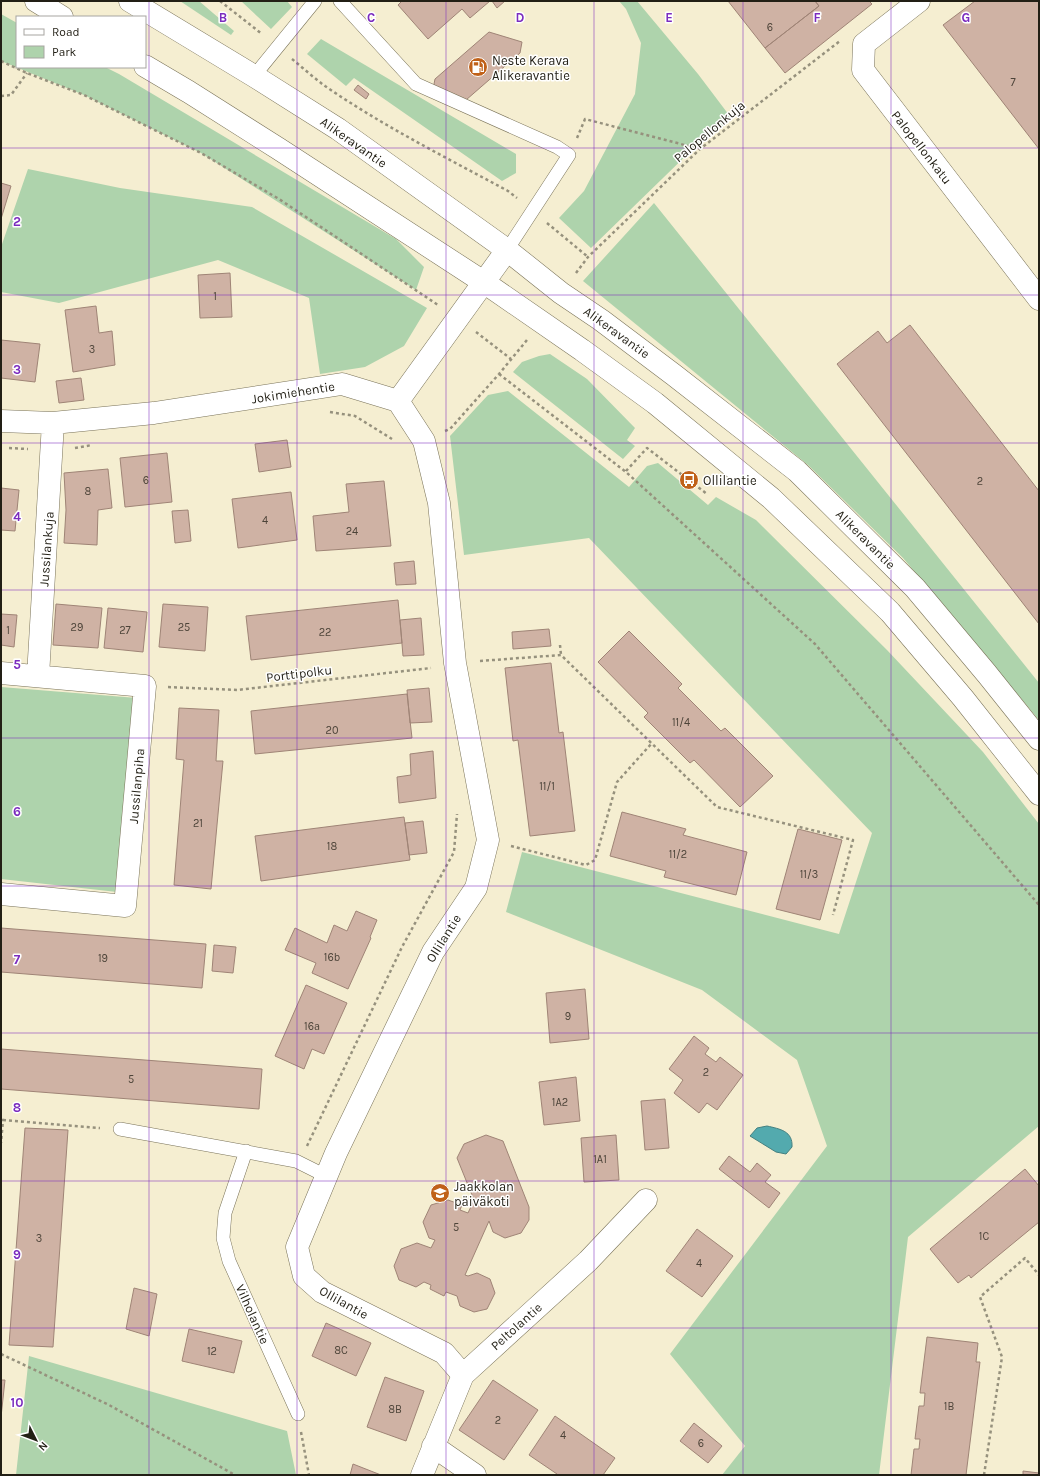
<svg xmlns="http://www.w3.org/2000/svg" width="1040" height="1476" font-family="Karla,sans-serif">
<rect width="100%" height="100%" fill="#f5eed1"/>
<!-- green -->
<path fill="#aed3ac" d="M180 1H199L234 31 231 35Z
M241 1H287L292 7 271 29Z
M619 1H637L698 74 732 119 699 143 591 248 559 218 584 191 635 94 641 43 626 9Z
M1 14 17 23V67H105L119 74 396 239 424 267 416 290 201 153 84 95 1 61Z
M321 39 516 154V173L502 181 354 78 346 86 307 54Z
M28 169 120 188 252 207 427 308 404 346 365 367 320 374 309 298 218 260 59 303 1 292V247Z
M654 203 1039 683V720L903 558 808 465 583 281Z
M550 354 587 379 635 428 627 440 635 446 623 459 513 372 522 362 539 356Z
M508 391 629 487 647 466 658 463 708 505 716 497 756 520 887 650 983 752 1039 824V1126L908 1237 879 1475H722L745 1446 670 1354 827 1146 797 1060 702 990 506 912 522 852 839 934 872 833 589 538 464 555 450 436 488 395Z
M1 687 137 698 117 892 1 879Z
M29 1356 287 1431 296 1475H16Z"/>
<!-- water -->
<path fill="#53aaae" stroke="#448080" d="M767 1126C780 1129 793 1131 792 1147L786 1154 776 1152 750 1136 757 1128Z"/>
<!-- building -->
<path fill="#cfb2a4" stroke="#9f8476" d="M402 1H490L470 18 462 9 428 39 398 5Z
M492 1H505L497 8Z
M728 1H815L819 6 765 48Z
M815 1H869L872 4 785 73 765 48 819 6Z
M975 1H1039V149L943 25Z
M489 32 522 42 520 53 466 100 433 89 435 79Z
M358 85 369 94 366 99 354 90Z
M1 183 11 186 1 219Z
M230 273 232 317 200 318 198 275Z
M96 306 99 333 112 331 115 365 73 372 65 310Z
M910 325 1039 491V624L837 364 878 331 887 343Z
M1 340 40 344 35 382 1 378Z
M81 378 84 400 59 403 56 381Z
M287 440 291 467 259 472 255 444Z
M167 453 172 502 125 507 120 458Z
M108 469 112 508 98 510 97 545 64 543 66 510 64 473Z
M384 481 391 546 316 551 313 516 349 512 346 484Z
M1 488 19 490 15 531 1 530Z
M291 492 297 540 238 548 232 499Z
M188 510 191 541 175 543 172 511Z
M414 561 416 584 396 585 394 563Z
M398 600 402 643 251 660 246 616Z
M56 604 102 608 98 648 53 645Z
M163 604 208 607 205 651 159 647Z
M108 608 147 612 143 652 104 648Z
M1 614 17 615 14 647 1 645Z
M421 618 424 655 403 656 400 620Z
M549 629 551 646 513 649 512 632Z
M629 631 682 684 678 688 721 731 725 728 773 776 740 807 694 760 690 763 644 717 648 713 598 662Z
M551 663 559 733 563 732 575 831 530 836 518 740 513 741 505 668Z
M429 688 432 722 410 723 407 690Z
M407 694 412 738 255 754 251 711Z
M179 708 219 710 216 761H223L211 889 174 885 184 760 176 759Z
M433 751 436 798 399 803 397 777 411 775 410 754Z
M622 812 686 829 683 835 747 852 736 895 664 877 666 871 610 856Z
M404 817 410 860 261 881 255 836Z
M423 821 427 853 409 855 405 823Z
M798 829 842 840 820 920 776 909Z
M356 911 377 920 370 937 371 938 348 989 312 973 316 963 285 950 295 928 327 943 334 925 347 931Z
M1 928 206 944 202 988 1 972Z
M214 945 236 947 233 973 212 971Z
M306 985 347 1003 324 1054 312 1049 304 1069 275 1056Z
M585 989 589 1039 550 1043 546 993Z
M694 1036 709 1048 705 1054 716 1062 720 1057 743 1075 717 1110 707 1103 699 1113 674 1093 683 1080 669 1069Z
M1 1049 262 1069 259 1109 1 1089Z
M576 1077 580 1121 544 1125 539 1082Z
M665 1099 669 1148 645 1150 641 1101Z
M25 1128 68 1130 53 1347 9 1345Z
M486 1135 503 1141 529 1207V1220L521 1233 505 1238 493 1232 489 1221 465 1275 468 1276 477 1273 490 1279 495 1293 487 1309 474 1312 460 1306 457 1296 446 1292 444 1296 430 1289 431 1285 424 1282 416 1287 399 1280 394 1266 401 1249 417 1243 431 1248 435 1240 429 1238 423 1222 431 1205 448 1200 462 1205 460 1210 468 1213 474 1200 457 1158 464 1144Z
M616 1135 619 1180 584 1182 581 1138Z
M729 1156 750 1172 757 1163 771 1175 765 1182 780 1193 769 1208 719 1169Z
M1025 1169 1039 1186V1222L971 1278 969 1275 958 1283 930 1249Z
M697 1229 733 1256 702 1297 666 1271Z
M134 1288 157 1294 149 1336 126 1329Z
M326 1323 371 1343 356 1376 312 1356Z
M189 1329 242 1341 234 1373 182 1361Z
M927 1337 978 1343 976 1362H980L966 1475H911L914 1449H919L920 1439H915L919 1406H924L925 1393H920Z
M385 1377 424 1391 406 1441 367 1427Z
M1 1380H5L1 1417Z
M493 1380 538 1410 504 1460 459 1430Z
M555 1416 615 1458 603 1475H556L557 1474 529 1455Z
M694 1423 722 1446 708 1463 680 1441Z
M353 1464 381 1475H350Z
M1023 1471 1039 1473V1475H1023Z"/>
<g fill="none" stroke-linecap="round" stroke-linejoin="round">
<defs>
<path id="lane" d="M340 1 416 84 557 147 569 155 507 250
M254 76 315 1
M120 1129 296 1161 326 1176
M246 1151 225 1213 223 1238 229 1261 298 1414"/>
<path id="street" d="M919 1 864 44 863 70 1039 299
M398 401 424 441 439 503 455 663 488 840 476 888 433 952 336 1153 297 1247 304 1276 322 1292 444 1353 463 1375
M1 421 53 423 154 413 342 384 398 401 507 250
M1 673 145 686 125 906 1 894
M38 676 53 423
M433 1446 475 1475
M422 1475 463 1375 588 1261 646 1200"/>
<path id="secondary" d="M36 1 62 17
M130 1 254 76 338 129 507 250 561 293 601 320 674 375 797 471 915 588 987 674 1039 739
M145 66 189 92 279 149 485 283 582 350 655 403 771 498 890 612 963 698 1039 794"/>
</defs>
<!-- lane casing -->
<use href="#lane" stroke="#7a7359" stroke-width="14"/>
<!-- street casing -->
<use href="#street" stroke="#7a7359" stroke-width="23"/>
<!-- secondary casing -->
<use href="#secondary" stroke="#7a7359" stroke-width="23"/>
<!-- path -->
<path stroke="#96917d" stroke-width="2.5" stroke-dasharray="3 3" stroke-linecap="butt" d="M220 1 262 34
M292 59C303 68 314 78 325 86 383 126 447 158 508 191L517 198
M1 61 27 73 84 95 201 153 279 199 438 305
M1 96 11 95 27 73
M577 138 585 119 700 149
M547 223 588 257
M576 273 588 257 700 149 840 41
M476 332 511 359
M499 374 626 472 815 644 1039 905
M330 412 355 416 392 439
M445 431 450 429 499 374 527 340
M9 448 28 449
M75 448 92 445
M626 471 647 448 707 494
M560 645 561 655
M480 661 561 655 717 807 853 840 833 915
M168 687 237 690 431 668
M511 846 586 865 595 860 617 782 652 743
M1 1120H3L1 1143
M3 1120 100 1128
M307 1146 402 947 454 852 457 814
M1 1354 109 1405 235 1475
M301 1432 309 1475
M984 1475 1002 1357 980 1297 1025 1258 1039 1275"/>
<!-- lane -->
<use href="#lane" stroke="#fff" stroke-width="13"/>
<!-- street -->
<use href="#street" stroke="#fff" stroke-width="22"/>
<!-- secondary -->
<use href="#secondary" stroke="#fff" stroke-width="22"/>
</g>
<!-- grid -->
<path fill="none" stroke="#7b2cbf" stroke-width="1" stroke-opacity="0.55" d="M149 1V1475M297 1V1475M446 1V1475M594 1V1475M743 1V1475M891 1V1475M1 148H1039M1 295H1039M1 443H1039M1 590H1039M1 738H1039M1 886H1039M1 1033H1039M1 1181H1039M1 1328H1039"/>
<!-- icons -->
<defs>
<symbol id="fuel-disc" viewBox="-11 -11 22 22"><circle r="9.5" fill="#c06119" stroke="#fff"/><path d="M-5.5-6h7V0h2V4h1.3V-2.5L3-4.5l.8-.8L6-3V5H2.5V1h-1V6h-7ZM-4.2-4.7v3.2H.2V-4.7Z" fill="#fff"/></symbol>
<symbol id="bus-disc" viewBox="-11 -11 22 22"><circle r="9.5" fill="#c06119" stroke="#fff"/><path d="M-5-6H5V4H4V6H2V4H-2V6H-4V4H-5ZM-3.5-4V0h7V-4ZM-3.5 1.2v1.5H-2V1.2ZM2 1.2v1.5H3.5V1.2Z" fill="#fff"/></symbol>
<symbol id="school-disc" viewBox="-11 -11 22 22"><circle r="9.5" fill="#c06119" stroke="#fff"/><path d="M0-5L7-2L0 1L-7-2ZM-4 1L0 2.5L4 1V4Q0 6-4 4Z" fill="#fff"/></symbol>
</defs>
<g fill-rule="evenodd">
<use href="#fuel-disc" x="467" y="56" width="22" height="22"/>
<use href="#bus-disc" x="678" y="469" width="22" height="22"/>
<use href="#school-disc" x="429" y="1182" width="22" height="22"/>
</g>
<g text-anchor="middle" stroke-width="3" stroke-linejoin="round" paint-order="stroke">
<!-- number labels -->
<g font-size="11" fill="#4d4439">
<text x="770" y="31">6</text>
<text x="1013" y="86">7</text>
<text x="215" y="300">1</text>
<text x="92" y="353">3</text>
<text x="146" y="484">6</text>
<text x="980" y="485">2</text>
<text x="88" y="495">8</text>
<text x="265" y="524">4</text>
<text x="352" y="535">24</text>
<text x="77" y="631">29</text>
<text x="184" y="631">25</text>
<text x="8" y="634">1</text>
<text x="125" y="634">27</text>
<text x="325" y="636">22</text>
<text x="681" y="726">11/4</text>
<text x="332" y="734">20</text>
<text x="547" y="790">11/1</text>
<text x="198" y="827">21</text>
<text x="332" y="850">18</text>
<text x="678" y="858">11/2</text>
<text x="809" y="878">11/3</text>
<text x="332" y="961">16b</text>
<text x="103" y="962">19</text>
<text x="568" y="1020">9</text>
<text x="312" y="1030">16a</text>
<text x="706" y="1076">2</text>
<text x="131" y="1083">5</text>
<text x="560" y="1106">1A2</text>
<text x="600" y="1163">1A1</text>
<text x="456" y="1231">5</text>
<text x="984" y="1240">1C</text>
<text x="39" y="1242">3</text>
<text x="699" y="1267">4</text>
<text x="341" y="1354">8C</text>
<text x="212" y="1355">12</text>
<text x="949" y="1410">1B</text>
<text x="395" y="1413">8B</text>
<text x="498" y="1424">2</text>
<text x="563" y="1439">4</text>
<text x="701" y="1447">6</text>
</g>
<!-- poi labels -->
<g font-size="13" fill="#221f15" stroke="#fff" text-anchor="start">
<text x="492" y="65">Neste Kerava<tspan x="492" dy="15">Alikeravantie</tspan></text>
<text x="703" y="485">Ollilantie</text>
<text x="454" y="1191">Jaakkolan<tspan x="454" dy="15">päiväkoti</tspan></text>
</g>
<!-- street labels -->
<g font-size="13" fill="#221f15" stroke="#fff">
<text transform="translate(709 131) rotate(-40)" y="5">Palopellonkuja</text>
<text transform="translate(354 142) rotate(35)" y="5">Alikeravantie</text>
<text transform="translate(922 147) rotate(52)" y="5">Palopellonkatu</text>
<text transform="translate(617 332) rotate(36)" y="5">Alikeravantie</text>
<text transform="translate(293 392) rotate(-9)" y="5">Jokimiehentie</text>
<text transform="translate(866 539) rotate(45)" y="5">Alikeravantie</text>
<text transform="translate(46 549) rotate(-86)" y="5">Jussilankuja</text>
<text transform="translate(299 673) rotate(-7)" y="5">Porttipolku</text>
<text transform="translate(136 786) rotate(-85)" y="5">Jussilanpiha</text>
<text transform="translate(443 938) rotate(-58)" y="5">Ollilantie</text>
<text transform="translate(344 1302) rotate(29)" y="5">Ollilantie</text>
<text transform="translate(253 1314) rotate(66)" y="5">Vilholantie</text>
<text transform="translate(516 1326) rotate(-42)" y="5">Peltolantie</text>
</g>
</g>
<g font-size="13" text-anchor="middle" font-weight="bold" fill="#7b2cbf" stroke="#fff" stroke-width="3" stroke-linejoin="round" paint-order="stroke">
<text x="223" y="22">B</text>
<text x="371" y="22">C</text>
<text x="520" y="22">D</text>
<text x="669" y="22">E</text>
<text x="817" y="22">F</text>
<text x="966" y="22">G</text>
<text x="17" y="226">2</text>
<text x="17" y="374">3</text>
<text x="17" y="521">4</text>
<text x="17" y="669">5</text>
<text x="17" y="816">6</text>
<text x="17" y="964">7</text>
<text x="17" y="1112">8</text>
<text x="17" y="1259">9</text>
<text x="17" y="1407">10</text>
</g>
<!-- border -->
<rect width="1040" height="1476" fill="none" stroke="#221f15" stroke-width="4"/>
<!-- legend -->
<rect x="16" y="16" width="130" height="52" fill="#ffffff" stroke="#a7a5a1"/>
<rect x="24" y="29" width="20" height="6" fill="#ffffff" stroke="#a7a5a1"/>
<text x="52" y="36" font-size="12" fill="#221f15">Road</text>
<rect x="24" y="46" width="20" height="12" fill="#aed3ac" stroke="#a7a5a1"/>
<text x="52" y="56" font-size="12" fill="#221f15">Park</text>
<!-- north arrow -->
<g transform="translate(36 1440) rotate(132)" stroke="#ffffff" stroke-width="3" paint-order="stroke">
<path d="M0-3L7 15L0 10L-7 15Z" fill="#221f15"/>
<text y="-6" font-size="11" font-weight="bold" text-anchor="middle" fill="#221f15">N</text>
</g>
</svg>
